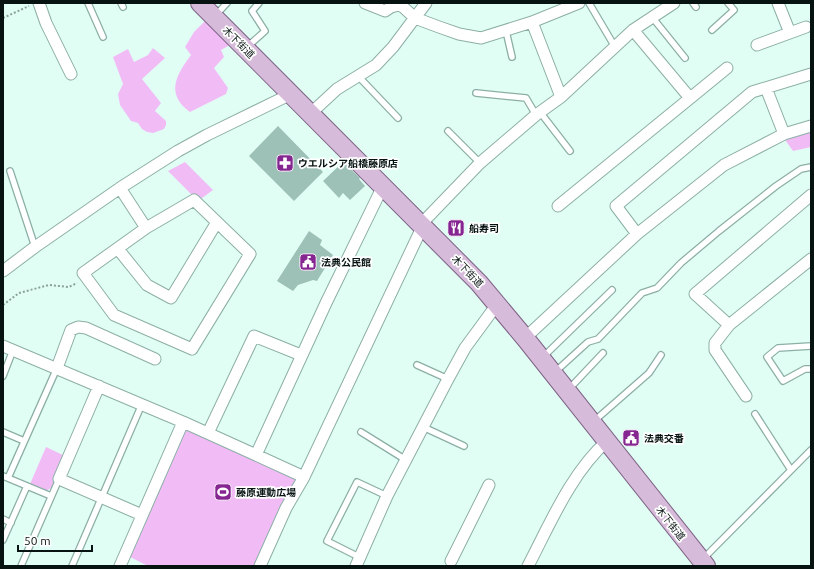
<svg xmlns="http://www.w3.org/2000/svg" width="814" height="569" font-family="Ubuntu,'Noto Sans JP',sans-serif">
<rect width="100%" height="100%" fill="#e1fef5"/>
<!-- green -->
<path fill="#f1bcf6" d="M206 20 230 45 221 50 224 57 214 68 228 88 226 94 190 112C165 94 176 75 191 55L185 47 194 32Z
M153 48 165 58 142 79 161 103 155 111 166 121V125L164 129 153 133 147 132 142 129 138 123 131 121 120 105 118 94 123 84 113 57 128 49 134 62 148 55Z
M811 129V147L793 151 783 137Z
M185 162 213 190 198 201 168 171Z
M184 426 298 479 255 566H148L128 556Z
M46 447 65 456 51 488 46 491 30 484Z"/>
<!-- building -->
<path fill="#9ec1b7" d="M278 126 323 172 294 201 249 156Z
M343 162 360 178 359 179 365 186 350 200 343 193 339 198 323 181Z
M309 231 322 240 320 245 333 255 317 281 313 280 298 285 293 291 277 281Z"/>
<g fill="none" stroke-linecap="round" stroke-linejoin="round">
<defs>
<path id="lane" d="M88 3 103 37
M121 3 123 7
M589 3 615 47
M693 3 696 7
M215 16 227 3
M652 17 685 58
M712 30 734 10 728 3
M506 31 512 57
M247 47 265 31 252 11 259 3
M358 76 398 118
M476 93 526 98 536 115
M540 112 570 151
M448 131 480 163
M10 171 35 247
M811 346 778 348 767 357 783 381 805 369H811
M543 357 612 290
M417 365 448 379
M555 372 588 342 598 339 642 293 657 288 681 263 719 231 776 186 801 169 811 167
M3 376 13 350
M569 389 603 353
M755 414 791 470
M593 422 649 373 661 355
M423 427 464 446
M3 432 24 441
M361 432 406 460
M3 476 51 496
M8 478 57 368
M3 519 11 523
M3 540 27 486
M359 557 327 541 357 482 387 496
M703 559 811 450
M21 566 59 479
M72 566 142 404"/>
<path id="street" d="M39 3 46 23 71 74
M365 3 385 11 391 7 399 5 403 7 415 18 439 27 459 34 481 38 532 22 579 3
M778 3 790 33
M532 22 561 97
M633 30 690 98
M757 45 806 27
M766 88 784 134
M310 114 337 89 376 65 393 47 426 3
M120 188 146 228 83 273 114 315 192 349 250 254 194 200 146 228
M811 195 695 294 729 325 811 259
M558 206 727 68
M637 234 616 206 752 92 811 74
M118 249 147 285 171 298 217 222
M3 271 35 247 120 188 178 151 207 135 291 94
M729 325 715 343V350L746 396
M525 338 637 234 724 165 784 134 811 126
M3 346 183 422 120 566
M57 368 71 330 78 327 86 328 155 359
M99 386 59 479 142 515
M183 422 256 455
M208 433 254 336 301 355
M304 477 256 455 326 303 383 186
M451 561 489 485
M260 566 286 508 304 477 426 219 480 163 536 115 561 97 633 30 674 3
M356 566 387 496 448 379 465 348 498 303
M528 566C550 524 571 473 607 441"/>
<path id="primary" d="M200 3 479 283 525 338 706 566"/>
</defs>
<!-- lane casing -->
<use href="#lane" stroke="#8cafa5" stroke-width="8"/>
<!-- street casing -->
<use href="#street" stroke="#8cafa5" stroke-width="13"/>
<!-- primary casing -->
<use href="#primary" stroke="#7d6384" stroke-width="20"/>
<!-- path -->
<path stroke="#8ba19b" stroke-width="2" stroke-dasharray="2 2" stroke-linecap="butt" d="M3 18 29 6
M3 305 19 293 49 285 69 287 77 283"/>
<!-- lane -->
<use href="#lane" stroke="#fff" stroke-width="5.5"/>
<!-- street -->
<use href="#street" stroke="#fff" stroke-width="11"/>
<!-- primary -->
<use href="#primary" stroke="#d7bbda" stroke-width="18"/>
</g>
<!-- icons -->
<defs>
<symbol id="pharmacy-square" viewBox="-11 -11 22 22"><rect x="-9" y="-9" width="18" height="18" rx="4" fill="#862791" stroke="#fff"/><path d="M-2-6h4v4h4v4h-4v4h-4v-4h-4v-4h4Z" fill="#fff"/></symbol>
<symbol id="restaurant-square" viewBox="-11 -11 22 22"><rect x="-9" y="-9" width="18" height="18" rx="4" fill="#862791" stroke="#fff"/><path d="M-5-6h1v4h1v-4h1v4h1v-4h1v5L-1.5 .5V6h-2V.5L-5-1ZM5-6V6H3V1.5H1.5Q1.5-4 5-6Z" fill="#fff"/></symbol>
<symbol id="civic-square" viewBox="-11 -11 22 22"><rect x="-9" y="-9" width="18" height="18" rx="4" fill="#862791" stroke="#fff"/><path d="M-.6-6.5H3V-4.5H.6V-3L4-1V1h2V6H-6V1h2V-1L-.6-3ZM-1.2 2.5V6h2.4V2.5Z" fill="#fff"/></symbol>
<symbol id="stadium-square" viewBox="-11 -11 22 22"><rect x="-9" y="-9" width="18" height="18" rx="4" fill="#862791" stroke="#fff"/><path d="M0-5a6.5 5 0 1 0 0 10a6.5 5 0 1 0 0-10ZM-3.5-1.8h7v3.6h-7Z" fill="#fff"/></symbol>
</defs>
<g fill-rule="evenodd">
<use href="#pharmacy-square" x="275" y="153" width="20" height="20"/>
<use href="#restaurant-square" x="446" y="218" width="20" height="20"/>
<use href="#civic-square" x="298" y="252" width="20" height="20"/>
<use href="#civic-square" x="621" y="428" width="20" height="20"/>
<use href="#stadium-square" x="213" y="482" width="20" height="20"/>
</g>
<g text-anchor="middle" stroke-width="3.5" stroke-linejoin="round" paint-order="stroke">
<!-- street labels -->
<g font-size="10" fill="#061310" stroke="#fff">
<text transform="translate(239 42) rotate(45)" y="4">木下街道</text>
<text transform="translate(468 271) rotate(46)" y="4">木下街道</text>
<text transform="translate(671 523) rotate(52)" y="4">木下街道</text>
</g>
<!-- poi labels -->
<g font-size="10" font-weight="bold" fill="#061310" stroke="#fff" text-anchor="start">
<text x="298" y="167">ウエルシア船橋藤原店</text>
<text x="469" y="232">船寿司</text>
<text x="321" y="266">法典公民館</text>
<text x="644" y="442">法典交番</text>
<text x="236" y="496">藤原運動広場</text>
</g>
</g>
<!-- border -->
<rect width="814" height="569" fill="none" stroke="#061310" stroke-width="8"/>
<!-- scale -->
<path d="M18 545v6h74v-6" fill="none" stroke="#061310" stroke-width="2"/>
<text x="24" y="545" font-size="12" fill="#061310" stroke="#ffffff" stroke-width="3" paint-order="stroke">50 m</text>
</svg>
